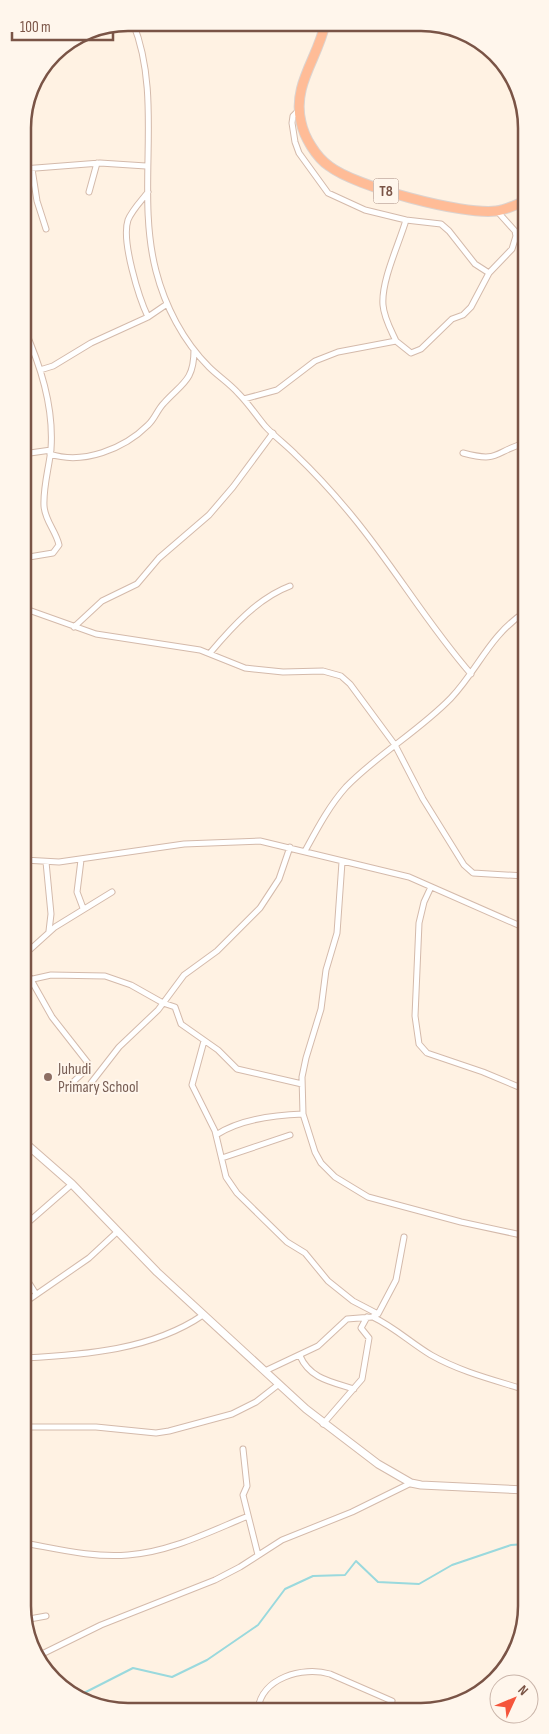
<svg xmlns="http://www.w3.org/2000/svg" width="549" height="1734" font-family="'Sofia Sans Condensed',sans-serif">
<rect width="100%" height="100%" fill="#fff2e3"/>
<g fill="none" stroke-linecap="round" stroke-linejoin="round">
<!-- stream -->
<path stroke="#9ad9dd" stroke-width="2" d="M80 1695 133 1668 172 1677 207 1660 258 1625 285 1589 313 1576 345 1575 356 1561 378 1582 419 1584 452 1565 511 1545 526 1544"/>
<defs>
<path id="minor" d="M133 23C164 99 135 191 156 271 165 306 183 341 209 367 218 376 229 383 238 393 248 403 256 415 265 426 274 436 286 445 296 455 316 474 335 495 353 517 395 568 428 625 471 674
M299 110 293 116 292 123 295 142 299 153 328 193 365 210 406 220 441 224 449 231 475 264 489 273
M23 169 100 163 146 166
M32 169 37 201 46 229
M89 192 97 163
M148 317C139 298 121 241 128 220 132 210 142 200 148 192
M23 326C40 364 54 406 51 449 49 468 43 487 44 506 45 521 56 531 59 545L53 553 23 558
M396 341C391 330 384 318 383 305 381 281 399 244 406 220
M40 370 53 366 91 343 148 317 167 304
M244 399 277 390 315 361 338 352 396 341 411 353 421 349 452 319 463 315 471 307 489 273 512 249 516 236 515 231 497 211
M463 453C500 463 493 452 525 443
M23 454 51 450
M50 454C83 465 124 449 148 425 155 419 157 410 164 403 182 383 194 381 194 350
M23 608 96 634 200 650 245 668 283 672 323 671 341 676 350 684 395 745 423 799 464 865 473 873 525 876
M74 627 102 601 137 584 159 558 209 515 233 487 273 433
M210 653C232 627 258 598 290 586
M305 851C317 829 329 806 346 787 378 754 419 731 451 698 479 668 489 636 525 612
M24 860 59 862 184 844 260 841 409 877 525 928
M81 860 77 892 83 908
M46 862 51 914 49 931
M342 862 337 933 326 970 321 1009 306 1058 302 1077 303 1114 315 1152 321 1163 335 1177 368 1197 461 1222 526 1236
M431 887 424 902 419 923 415 1016 419 1044 427 1053 483 1072 526 1090
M24 955 55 927 112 892
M30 978 52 1017 88 1063V1068L72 1083
M24 981 51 975 105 976 131 985 163 1003 175 1007 181 1024 218 1050 237 1069 302 1084
M204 1041 192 1085 215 1131 226 1177 237 1193 287 1242 305 1253 328 1281 353 1301 378 1314
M91 1083 119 1047 158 1010 184 975 217 951 260 908 279 879 290 847
M216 1135C240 1119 275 1115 303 1114
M222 1158 290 1135
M24 1226 72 1184
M24 1275 36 1294
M24 1303 89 1258 117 1232
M373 1317C394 1327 411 1343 431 1355 461 1372 494 1380 526 1390
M300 1356C310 1379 332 1382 354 1389
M24 1358C84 1355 152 1350 203 1315
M265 1371 318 1346 347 1319 372 1317 378 1314 396 1280 404 1237
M323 1424 362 1379 369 1338 361 1328 367 1317
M24 1427H96L156 1433 169 1431 232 1414 256 1402 279 1384
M243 1449 247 1486 243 1495 258 1555
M24 1543C58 1549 93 1558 128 1555 170 1552 209 1532 248 1516
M24 1620 46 1616
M40 1655 101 1625 215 1580 240 1567 282 1540 352 1512 411 1483
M258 1709C262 1678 302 1666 330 1674L392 1701"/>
<path id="tertiary" d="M24 1142 72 1184 157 1272 306 1409 378 1464 411 1483 421 1485 526 1490"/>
<path id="trunk" d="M325 24C318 58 292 85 301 122 304 137 316 157 329 166 356 187 462 215 496 211 506 210 515 205 525 201"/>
</defs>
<!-- minor casing -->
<use href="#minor" stroke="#d4baab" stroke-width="7"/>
<!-- tertiary casing -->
<use href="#tertiary" stroke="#d4baab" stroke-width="9"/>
<!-- trunk casing -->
<use href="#trunk" stroke="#dcd3cf" stroke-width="11"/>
<!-- minor -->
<use href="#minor" stroke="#fff" stroke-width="5"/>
<!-- tertiary -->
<use href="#tertiary" stroke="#fff" stroke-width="7"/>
<!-- trunk -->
<use href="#trunk" stroke="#ffbc97" stroke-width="9"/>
</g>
<!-- markers -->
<circle fill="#8d6e63" stroke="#fff6ec" stroke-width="2" cx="48" cy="1077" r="5"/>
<g text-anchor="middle" stroke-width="4" stroke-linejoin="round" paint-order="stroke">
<!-- shield labels -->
<rect fill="#fff6ec" stroke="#a28578" stroke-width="1" x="373.5" y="178.5" width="25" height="25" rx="4"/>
<g font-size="15" font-weight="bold" fill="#7a5446">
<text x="386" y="196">T8</text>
</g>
<!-- education labels -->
<g font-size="16" fill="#785e54" stroke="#fff6ec" text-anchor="start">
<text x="58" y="1074">Juhudi<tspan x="58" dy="18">Primary School</tspan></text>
</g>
</g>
<!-- crop -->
<path d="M0 0H549V1734H0ZM128 31H421A97 97 0 0 1 518 128V1606A97 97 0 0 1 421 1703H128A97 97 0 0 1 31 1606V128A97 97 0 0 1 128 31Z" fill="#fff6ec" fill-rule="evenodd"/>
<path fill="none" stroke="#7a5446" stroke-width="2.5" d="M128 31H421A97 97 0 0 1 518 128V1606A97 97 0 0 1 421 1703H128A97 97 0 0 1 31 1606V128A97 97 0 0 1 128 31Z"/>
<!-- north arrow -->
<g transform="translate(514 1699) rotate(46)"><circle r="24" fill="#fff6ec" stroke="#cab5aa"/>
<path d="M0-4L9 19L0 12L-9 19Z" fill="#f5553b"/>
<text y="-8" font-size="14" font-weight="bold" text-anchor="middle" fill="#7a5446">N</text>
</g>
<!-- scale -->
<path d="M12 32v8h101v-8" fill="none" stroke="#7a5446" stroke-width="2.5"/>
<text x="20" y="32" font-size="15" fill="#7a5446" stroke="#fff6ec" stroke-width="4" paint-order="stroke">100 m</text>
</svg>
